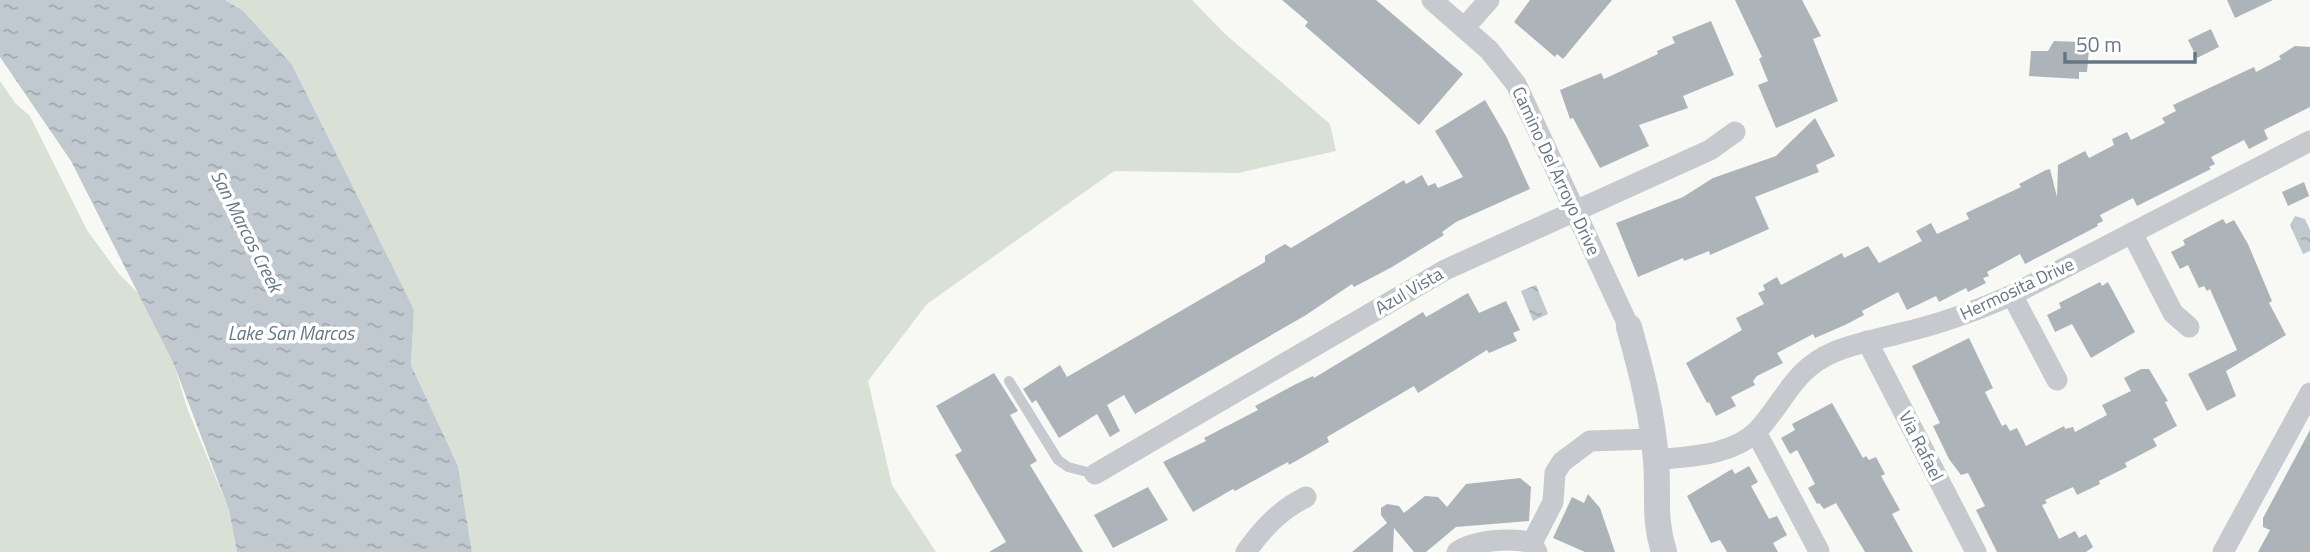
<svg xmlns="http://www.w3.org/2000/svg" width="2310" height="552" font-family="'Titillium Web',sans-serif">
<defs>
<pattern id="water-ripples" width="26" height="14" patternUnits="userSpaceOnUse" patternTransform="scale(1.75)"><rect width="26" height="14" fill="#c0c9cf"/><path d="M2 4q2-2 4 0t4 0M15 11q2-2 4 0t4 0" fill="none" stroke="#a0a8ae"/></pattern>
</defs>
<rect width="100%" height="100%" fill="#f8f8f5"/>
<!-- grass -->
<path fill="#d9e0d6" d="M225 0H1192L1225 34 1330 124 1336 151 1238 173 1114 171 927 304 868 381 892 485 936 552H472L458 466 411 365 414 310 243 11Z
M0 81 15 103 30 116 87 230 119 274 147 302 166 337 187 408 229 510 237 552H0Z"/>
<!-- water -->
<path fill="url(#water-ripples)" d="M0 0H225L243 11 292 65 414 310 411 365 458 466 472 552H237L229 510 173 362 71 161 0 57Z
M2295 216 2305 219 2310 230V251L2303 254 2290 225Z
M1536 285 1548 314 1533 321 1521 291Z"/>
<!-- building -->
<path fill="#acb4ba" d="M1282 0H1376L1463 74 1419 125 1305 26 1308 22Z
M1530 0H1612L1563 59 1557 54 1555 57 1514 22Z
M1735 0H1802L1821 36 1813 39 1838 101 1776 128 1758 85 1768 81 1759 59 1762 57Z
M2227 0H2273L2235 18Z
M1711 21 1734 75 1683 96 1688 108 1639 125 1649 146 1600 168 1573 118 1570 119 1560 90 1601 73 1604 79 1658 54 1657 51 1675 43 1672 37Z
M2211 29 2219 47 2197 58 2188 40Z
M2054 41 2079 42 2078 48 2089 49 2087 72H2079V79L2029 76 2031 51H2048Z
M2295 46 2310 47V107L2264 130 2268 139 2249 149 2244 140 2211 157 2215 164 2209 167 2211 169 2137 206 2133 198 2100 215 2103 221 2097 224 2098 226 2025 264 2020 254 1987 272 1989 276 1983 278 1986 283 1968 292 1966 288 1939 302 1936 296 1907 310 1898 292 1862 311 1864 315 1845 325 1815 338 1813 334 1777 353 1783 363 1757 376 1753 381 1755 385 1731 397 1736 406 1716 416 1709 402 1707 403 1686 363 1742 330 1736 318 1764 304 1758 293 1765 290 1763 285 1777 277 1781 285 1842 253 1844 258 1868 246 1879 263 1922 241 1916 231 1931 223 1937 234 1969 219 1966 213 2021 187 2019 184 2046 170 2050 169 2057 197 2058 165 2085 151 2089 158 2114 145 2112 139 2127 132 2131 140 2165 123 2162 118 2176 111 2173 105 2254 67 2256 72 2281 59 2279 56Z
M1485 100 1506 136 1530 189 1456 222 1442 232 1444 235 1392 267 1354 287 1352 284 1306 315 1135 414 1124 395 1107 405 1120 431 1110 437 1097 414 1059 438 1036 400 1032 403 1023 389 1060 365 1067 377 1265 262V256L1285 244 1291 248 1404 180 1406 184 1422 175 1428 186 1435 183 1438 188 1463 177 1435 131Z
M1815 118 1835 156 1816 165 1819 172 1755 197 1769 229 1710 255 1709 251 1684 261 1683 258 1638 277 1616 223 1683 197 1713 178 1776 156Z
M2304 182 2309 196 2288 206 2282 192Z
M2223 219 2226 224 2234 220 2248 244 2272 301 2269 303 2286 335 2226 371 2236 396 2207 411 2188 374 2237 350 2210 289 2207 291 2204 286 2199 288 2188 265 2180 269 2171 252 2185 245 2183 240Z
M2100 282 2102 286 2108 282 2135 332 2091 358 2072 324 2055 332 2047 315 2061 308 2059 303Z
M1468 293 1479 313 1506 301 1520 330 1513 333 1517 341 1489 353 1487 350 1418 393 1414 386 1327 437 1329 442 1289 465 1288 462 1235 491 1233 489 1193 512 1163 462 1206 441 1204 438 1258 410 1255 406 1296 384 1313 376 1314 378 1423 312 1426 317Z
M1969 338 1993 388 1985 392 2002 426 2006 424 2010 431 2017 428 2026 446 2064 426 2065 429 2073 427 2075 432 2107 415 2102 405 2131 391 2124 378 2141 369H2149L2168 401 2165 402 2177 426 2153 439 2157 446 2125 463 2127 467 2099 481 2100 484 2077 495 2073 487 2045 500 2047 503 2042 505 2059 539 2075 531 2079 538 2086 534 2093 547 2086 552H1997L1976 510 1985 506 1968 473 1961 475 1949 459 1933 426 1940 423 1912 366Z
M994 373 1018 411 1010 415 1037 461 1030 465 1083 552H989L1006 542 955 455 962 451 936 406Z
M1832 403 1863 458 1866 456 1869 460 1876 457 1885 474 1881 476 1900 510 1892 514 1913 552H1865L1836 503 1824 509 1819 503 1817 504 1808 488 1815 484 1797 450 1790 454 1781 438 1795 430 1792 424Z
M2310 430V552H2258L2270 530 2263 527V518Z
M1749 466 1758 482 1751 486 1769 519 1777 516 1787 535 1773 543 1778 552H1727L1720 540 1711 543 1687 496 1732 469 1735 474Z
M1520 478 1531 487 1529 521 1456 527 1426 552H1414L1394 528 1393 552H1352L1387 523 1381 515V508L1387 504 1399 506 1404 513 1425 496 1438 497 1447 507 1466 484Z
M1148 487 1168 520 1113 548 1094 515Z
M1588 494 1600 508 1615 552H1585L1553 538 1572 497 1584 503Z"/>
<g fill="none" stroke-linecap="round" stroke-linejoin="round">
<!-- service -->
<path stroke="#c6c9cd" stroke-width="10" d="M1009 381 1058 460 1068 467 1095 474"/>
<!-- minor -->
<path stroke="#c6c9cd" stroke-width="21" d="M1432 0 1489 50 1516 84 1629 327
M1464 28 1489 0
M2132 233 2173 313 2189 327
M2012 295 2057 380
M1867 341 1976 552
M1756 432 1819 551
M1656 460C1690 456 1731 456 1757 431 1784 403 1793 369 1834 352 1856 343 1879 339 1901 333 1940 324 1976 311 2012 295L2310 141
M1095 474 1445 270 1710 150 1735 132
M1532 543 1553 502 1555 473 1562 462 1590 441 1652 439
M1246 552C1263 528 1280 510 1306 497
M1457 552C1474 540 1512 537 1532 543L1537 552
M2223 552 2310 393"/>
<!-- tertiary -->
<path stroke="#c6c9cd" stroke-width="26" d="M1629 327C1641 370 1653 416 1656 461 1659 495 1653 517 1664 552"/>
</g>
<g text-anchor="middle" stroke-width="7" stroke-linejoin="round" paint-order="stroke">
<!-- street labels -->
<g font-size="18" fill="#667687" stroke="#fff">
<text transform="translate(1556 171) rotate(65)" y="6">Camino Del Arroyo Drive</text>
<text transform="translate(2017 289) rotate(-25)" y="6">Hermosita Drive</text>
<text transform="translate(1409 291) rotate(-30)" y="6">Azul Vista</text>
<text transform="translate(1921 446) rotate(63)" y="6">Via Rafael</text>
</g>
<!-- water labels -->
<g font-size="19" font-style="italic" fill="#627783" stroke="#fff">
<text transform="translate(247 231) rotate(63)" y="7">San Marcos Creek</text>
<text x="291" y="340">Lake San Marcos</text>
</g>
</g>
<!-- scale -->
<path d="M2065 52v10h130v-10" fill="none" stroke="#667687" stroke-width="3.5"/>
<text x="2076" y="52" font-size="21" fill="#667687" stroke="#ffffff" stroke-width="5" paint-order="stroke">50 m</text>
</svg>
